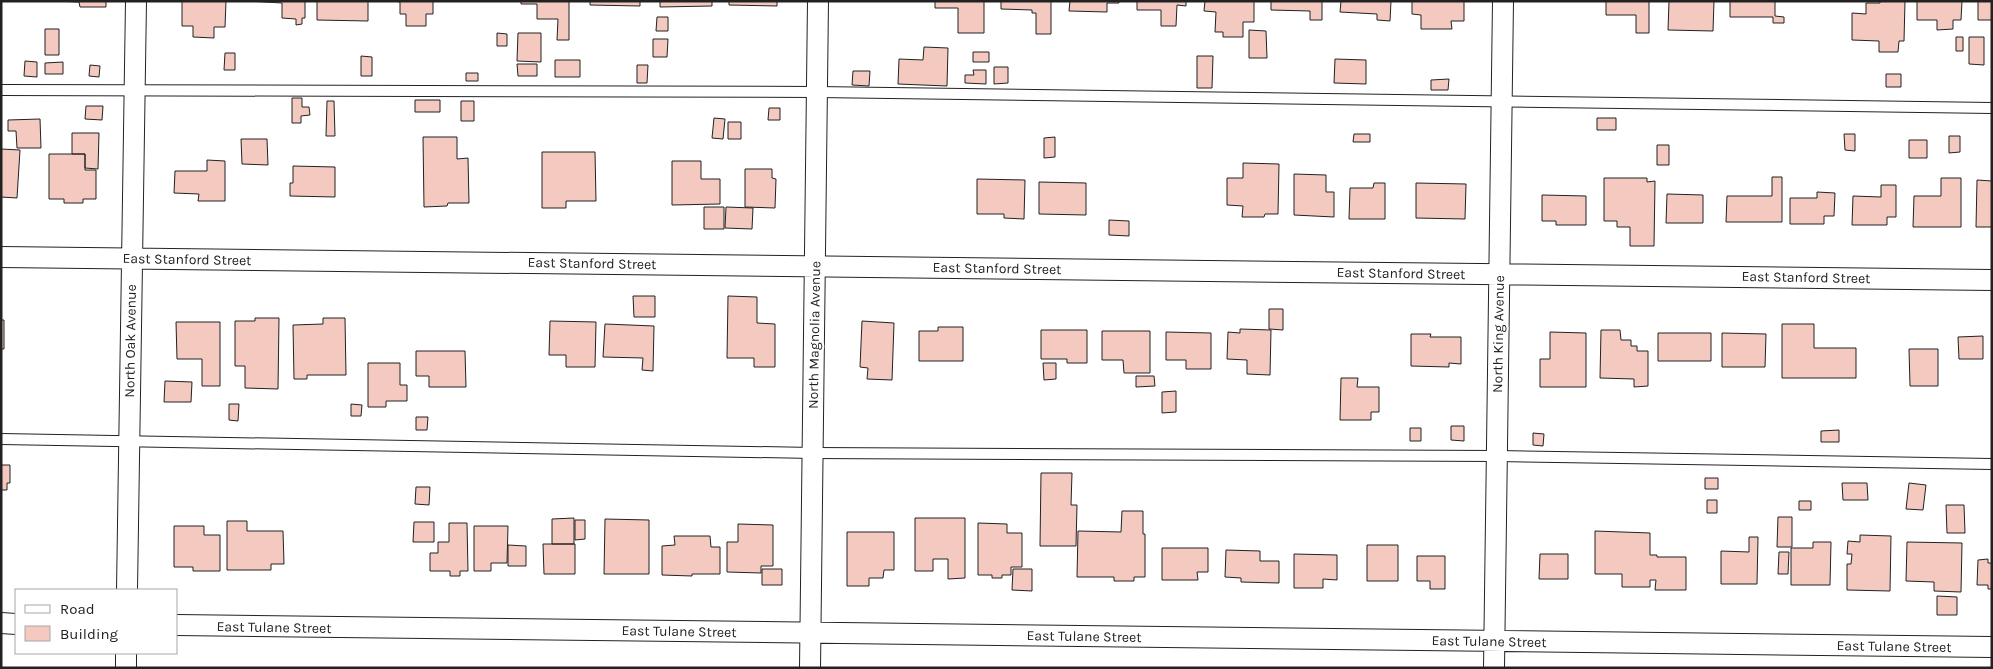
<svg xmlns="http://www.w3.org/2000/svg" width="1993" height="669" font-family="Karla,sans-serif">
<rect width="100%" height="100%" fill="#fff"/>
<!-- building -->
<path fill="#f3c9c0" stroke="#222" d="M53 1H106V7H80L79 2Z
M182 1H226L225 27H214V38L193 37V26H182Z
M247 1H305V18H302V24L296 25V19L282 18V3Z
M317 1H368V21L317 20Z
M394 1H433V14H426V26H406V14H400V2Z
M521 1H569V40H557L558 19H537V4H521Z
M590 1H640V6L590 5Z
M660 1H712V6L660 7Z
M729 1H777V6L729 5Z
M935 1H984V33H958V8H935Z
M1001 1H1051V34H1036V13H1032V10L1001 9Z
M1070 1H1119V3H1107V12L1069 11Z
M1137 1H1186V6L1177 5 1176 26H1161V10H1137Z
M1205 1H1254V22H1243V37H1223V32H1215L1216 12 1204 11Z
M1271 1H1322V20H1310V11L1271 10Z
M1341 1H1391L1390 21 1377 20V14L1340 12Z
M1412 1H1464V21H1451L1452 29H1421V15L1412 14Z
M1606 1H1649V33H1636V15H1606Z
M1669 1H1714L1713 31 1668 30Z
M1730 1H1775V16L1784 17V23H1773V17H1730Z
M1880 1H1905L1904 41H1899L1898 52H1879V41L1852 40V13L1866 14V3H1880Z
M1917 1H1962L1961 20H1953V29L1937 30V20H1917Z
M1978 1H1992V20H1978Z
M657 17H668V31H656Z
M45 29H59V55H45Z
M1249 30 1266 31 1267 58H1249Z
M497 33 507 34V46H497Z
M518 33H541V62L517 61Z
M1956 37H1963V51H1956Z
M1969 37H1984V65L1969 64Z
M653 39H668L667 57H653Z
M924 47 948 48 947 86 898 84 899 59 923 60Z
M973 52H989V62H973Z
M225 53H235V70H224Z
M361 56 372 57V76H361Z
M1197 56H1213L1212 88H1197Z
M1335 59 1366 60V84L1334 83Z
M555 60H580V77H555Z
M25 61 37 62V77L24 76Z
M63 62V74H45V63Z
M517 64H537V76H518Z
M90 65 100 66 99 77 89 76Z
M637 65H648L647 83H637Z
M994 67H1008V83L994 84Z
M973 70H986V84L965 83V75H974Z
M853 71H870L869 86 852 85Z
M466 73H478V81H466Z
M1886 74H1901V87H1886Z
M1449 79 1448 90H1431V80Z
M292 98H302V107H309L310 115 301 116V123H292Z
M415 100H440V112H415Z
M327 101H334L335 136H326Z
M461 101H474V121H461Z
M86 106H103L102 120 85 119Z
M769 108H780V120H768Z
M714 118 725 119 723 139 712 138Z
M1597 118H1616V130H1597Z
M40 119 41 148H17L16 131H8V120Z
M728 122H741V139H728Z
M72 133H99L98 169 85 168V154H72Z
M1354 134H1370V142H1353Z
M1844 134H1855V151L1845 150Z
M1949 136H1960V152L1949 153Z
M423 137H457V159L468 158 469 203H448L447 206 424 207Z
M1055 137V157L1044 158V138Z
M241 139H267L268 165 242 164Z
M1909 140H1927V158H1909Z
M1657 145H1669V165H1657Z
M1 149 20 150 17 198 1 197Z
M542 152H595L596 201H566V208H542Z
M49 154H85V170H96V199H83V203H64V199H49Z
M207 160 225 161V201H198L199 194 174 193 175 171H207Z
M672 161H701V179H720V204L672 205Z
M1243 163 1279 164 1278 214H1265L1264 217H1242L1243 206 1227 205V178H1243Z
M293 166 335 167V197L290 196V183H293Z
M745 169H772V178L776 179 775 208 745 207Z
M1294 174 1326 175V192H1334V217L1294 215Z
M1772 177H1782V222H1726L1727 196H1772Z
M1604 178H1647V182L1655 181 1654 246H1630V227H1617V221H1604Z
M1941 178H1961V227H1913L1914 196H1941Z
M977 179 1025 180 1024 219 1004 218V214H977Z
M1977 180 1992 181V227H1976Z
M1039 182 1086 183V215L1039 214Z
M1374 183H1385V219H1349L1350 188H1373Z
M1416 183 1466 184 1465 219 1416 218Z
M1881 185H1896V217H1887V225H1852L1853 196 1881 197Z
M1817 192 1835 193 1834 216H1824V224H1790V198H1817Z
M1667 194 1703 195V223H1666Z
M1542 195 1586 196V225H1556V221H1542Z
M704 207H724V229H704Z
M726 207 753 208 752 229 725 228Z
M1109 220 1129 221V236L1109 235Z
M633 296H655V317H634Z
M728 296 757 297V323L775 324V367H754V358H727Z
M1269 309H1283V330L1269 329Z
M255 318H279L278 389 245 388V366H235V321H255Z
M323 318H345L346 375H307V379H294L293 325 323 324Z
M1 320H4V349H1Z
M550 321 596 322 595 367H566V355H549Z
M862 321 894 323 892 380 867 379 868 368 860 367Z
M176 322H220V386H202V359H177Z
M605 324 654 326 653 371 642 370 643 358 603 357Z
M1782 324H1814V348H1856V378H1782Z
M938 327H963V361H919V331H938Z
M1240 329 1271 330 1270 375 1247 374V360L1227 359 1228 332 1240 333Z
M1041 330H1087V363H1067V359H1041Z
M1601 330H1620L1621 340H1631V346H1637V351H1648V386L1634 387V379L1600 378Z
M1102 331H1150V373H1124L1123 360H1102Z
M1166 332 1211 333V369H1186V360H1166Z
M1550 332 1586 333V387H1540V359H1550Z
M1658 333H1711V361H1658Z
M1722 333 1766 334 1765 367H1722Z
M1411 334H1431L1430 337H1461V364L1449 363V367L1411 366Z
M1983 336V359H1959L1958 337Z
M1909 349H1938V386H1910Z
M416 351H465L466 387H429V376H416Z
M368 363H400V385H407V401H386V407H368Z
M1043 363H1056V379L1044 380Z
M1136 376H1154L1155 386 1136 387Z
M1341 378H1358L1357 387H1379V412H1371V420H1340Z
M165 381 192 382 191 402H164Z
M1176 391V412L1162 413V392Z
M229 404H239L238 421 229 420Z
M351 404 362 405 361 416H351Z
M416 417H428L427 430H416Z
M1451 426H1464V441L1451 440Z
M1410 428H1421V441H1410Z
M1839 430V442H1821V431Z
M1533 433 1544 434 1543 446 1533 445Z
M1 465H10V483H7V490H1Z
M1041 473H1072L1071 505H1077L1076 546H1040Z
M1705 478H1718V489H1705Z
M1842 483H1867L1868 500H1843Z
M1909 483 1926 485 1923 510 1906 509Z
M416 487H430L429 505 415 504Z
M1707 500H1717V513H1707Z
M1799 501H1811V510H1799Z
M1946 505H1964L1965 533H1947Z
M1122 511H1143V534H1145V577H1134V581H1114V577H1077L1078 531 1121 532Z
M1778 517H1792V547H1777Z
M574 518V544H552V519Z
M915 518H965V578L948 579V559H933V571H915Z
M605 519 649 520V574H604Z
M575 520H585V539L575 540Z
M227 521H247V531H283L284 564H271V570H227Z
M414 522H434V542H413Z
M449 523H467L468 571H460V576H450V571H430V553H438V542H449Z
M978 523 1007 524V533H1022V567H1011V575H1002V578H992V575H978Z
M738 524 773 525V566H761V573L727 572V542H738Z
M174 526H204V535H220V571H193V567H174Z
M474 526H508L507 563H491V571H474Z
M1595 531 1650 533V555H1657V557H1686V590H1655L1656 580H1650V587H1622V574H1595Z
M847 532H894V570H884L883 578H869V586H847Z
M1860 535 1891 536 1890 591 1847 590V564H1851L1852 554H1847L1848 541 1860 542Z
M674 536H710L711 547H720V574H692V576L662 575V546L675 545Z
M1749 537H1758L1757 584H1721V551L1749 552Z
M1813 542H1831L1830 585H1791V548H1813Z
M1907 542 1962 543 1961 592 1934 591V582L1906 581Z
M543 544H575V574H544Z
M508 545 526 546V566H508Z
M1367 545H1398V581H1367Z
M1162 548H1208V572H1197L1198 580H1162Z
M1226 550 1260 551V561H1279V583L1241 582V578L1225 577Z
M1779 552H1789L1788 574H1778Z
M1294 554 1337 555V580L1323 579V588H1294Z
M1540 554H1568V579H1539Z
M1417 556H1445V589H1430V581H1417Z
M1988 559V563H1992V589H1988V585H1977L1978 560Z
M762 569H782V585H762Z
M1013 569H1032V591L1012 590Z
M1937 596 1957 597V615H1937Z"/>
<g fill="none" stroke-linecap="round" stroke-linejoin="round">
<defs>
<path id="service" d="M1 90 817 92 1992 108
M1 439 813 453 1497 456 1992 464"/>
<path id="minor" d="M1 257 1992 280
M127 590 136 1
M1 623 16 624
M176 625 1992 647
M126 668V653
M810 668 818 1
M1494 668 1503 1"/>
</defs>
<!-- service casing -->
<use href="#service" stroke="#222" stroke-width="12"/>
<!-- minor casing -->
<use href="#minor" stroke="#222" stroke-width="22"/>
<!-- service -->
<use href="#service" stroke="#fff" stroke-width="10"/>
<!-- minor -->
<use href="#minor" stroke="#fff" stroke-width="20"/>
</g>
<g text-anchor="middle" stroke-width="4" stroke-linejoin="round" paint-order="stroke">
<!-- street labels -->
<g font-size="14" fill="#222" stroke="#fff">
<text transform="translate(187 259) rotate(1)" y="5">East Stanford Street</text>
<text transform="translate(592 263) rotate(1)" y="5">East Stanford Street</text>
<text transform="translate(997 268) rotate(1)" y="5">East Stanford Street</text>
<text transform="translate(1401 273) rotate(1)" y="5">East Stanford Street</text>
<text transform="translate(1806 277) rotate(1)" y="5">East Stanford Street</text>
<text transform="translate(1498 334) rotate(-89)" y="5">North King Avenue</text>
<text transform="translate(814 335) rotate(-89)" y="5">North Magnolia Avenue</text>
<text transform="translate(130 341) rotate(-89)" y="5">North Oak Avenue</text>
<text transform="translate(274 627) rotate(1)" y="5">East Tulane Street</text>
<text transform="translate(679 631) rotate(1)" y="5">East Tulane Street</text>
<text transform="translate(1084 636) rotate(1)" y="5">East Tulane Street</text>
<text transform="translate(1489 641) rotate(1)" y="5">East Tulane Street</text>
<text transform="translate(1894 646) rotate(1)" y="5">East Tulane Street</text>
</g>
</g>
<!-- border -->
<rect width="1993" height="669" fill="none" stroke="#222222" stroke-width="5"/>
<!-- legend -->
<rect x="15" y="589" width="162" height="65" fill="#ffffff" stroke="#a7a7a7"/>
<rect x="25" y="605" width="25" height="8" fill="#ffffff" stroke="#a7a7a7"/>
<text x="60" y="614" font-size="15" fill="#222222">Road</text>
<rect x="25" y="626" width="25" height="15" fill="#f3c9c0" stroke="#a7a7a7"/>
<text x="60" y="639" font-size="15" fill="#222222">Building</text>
</svg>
